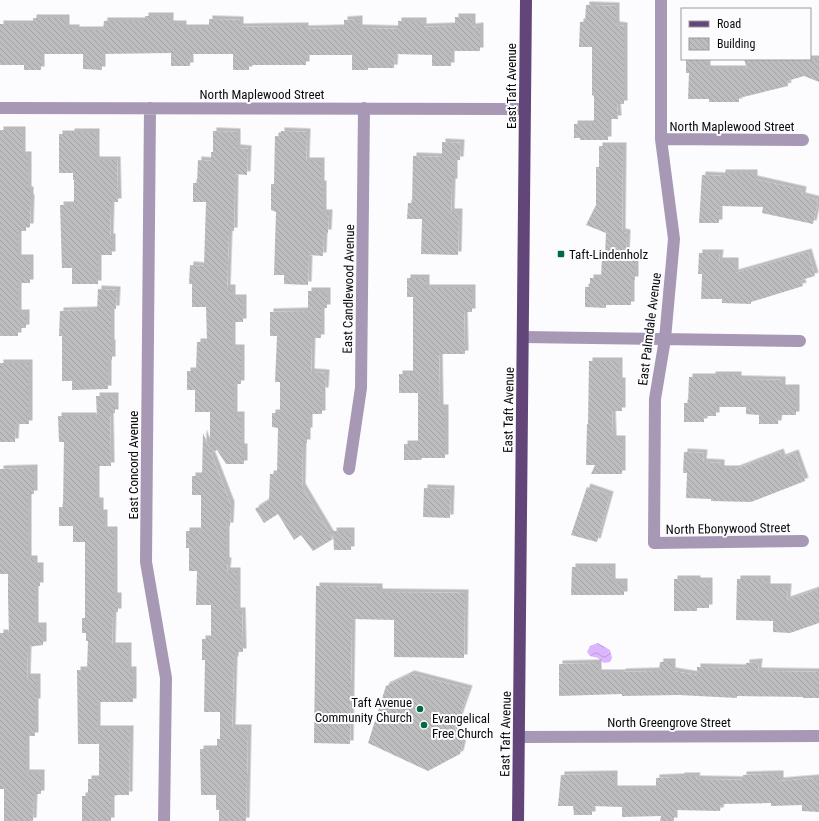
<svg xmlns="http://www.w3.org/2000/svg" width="819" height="821" font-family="'Roboto Condensed',sans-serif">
<defs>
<pattern id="water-waves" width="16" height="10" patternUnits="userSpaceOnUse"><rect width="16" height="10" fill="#dbb6fe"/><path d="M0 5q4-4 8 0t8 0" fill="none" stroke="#bb9bd8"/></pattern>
<pattern id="building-back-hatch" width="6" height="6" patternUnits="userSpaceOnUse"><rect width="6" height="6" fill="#bdbcbf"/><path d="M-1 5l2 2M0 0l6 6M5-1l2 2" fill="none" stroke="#a1a0a3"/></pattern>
<filter id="shadow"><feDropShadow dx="3.5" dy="-3.5" stdDeviation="0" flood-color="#0004"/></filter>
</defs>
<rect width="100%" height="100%" fill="#fcfbfe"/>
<!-- water -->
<path fill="url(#water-waves)" d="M598 643 610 650 612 658 610 662 604 663 598 658 590 656 587 652 590 646Z"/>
<!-- building -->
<path fill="url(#building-back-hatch)" filter="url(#shadow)" d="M586 5 616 6V25L624 26V104H617L618 119H608V140H580V138H574V124H594V96L592 95V47H579L580 22H585Z
M145 16H170V24H183V28H209V19L240 20V27L305 26V29L344 28V20L359 19V28L398 29V21H423V27L455 26V17H472V27L480 26V51H451V66H432V55L395 54 394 68H368V70H352V55H306V65H249V70H233V54H190V66H171V53L102 54V70L83 69V54H41V70H24V65H0V24H33V18H66V28H76V30H103L104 21H145Z
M686 59H707V69H747L744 59H819V82L804 76 787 81 788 86 739 98V102H709V99H688L689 73H686Z
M0 130H22V155H28V190H30V198H31L30 227H26V231H18V258H30V283H18V313H26V328H18V336H0Z
M213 131 237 132V148L248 149 247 175 235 174 234 231H229L227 288H232V298H243V322H232V348H241V384H234V415H241V447H244V464H226L217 450 211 453 231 505 230 526H226V561H228L227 571H237V611H242L243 652H235V660H234L232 728H248L246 821H219V810H216V795H201L200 749H217V739H220V712H204L205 660H202V639H211V605H196L197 571H189V548H186V531H201V495H192V476H202L203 433 210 450V412H195V390H187V371H196L197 342H207L206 307H192V284H189L190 265 204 266 206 202H193V183H197L198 160 211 161V152H213Z
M281 131 307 132 306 161H321V184H323V213H329L328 233H324L323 256 309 255 308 285 284 284V275H274L276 212 271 210V184H274L275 136H281Z
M71 132H96V160H117L118 202H111L110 237H112V255H98V284H72V268H62L60 205H74V180H73V173H59V134H71Z
M442 142 461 143 460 160H454V182H452L451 212H459L458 255 421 254 422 219H407L408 203H412L413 156 442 157Z
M599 146H623L622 232 627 233 626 255H635V280H631V305H606V308L585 307V287H590V278H601L602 255H605L606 233 586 225 596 205V167H599Z
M722 173H754V179L803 190 802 196 818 200 813 224 762 213 763 207 719 206V223H699L702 175 722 176Z
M808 252 815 276 801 280 803 286 751 302V304L722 303V299H701L702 274H698L699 253H720L719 261H735V273Z
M407 278H426V288H472V312H464L465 354H439L440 408H445V458H422L421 460H404V444H418V393H399V374H413V297H407Z
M98 289 117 290 116 309H111V343H112V360H108V389L72 390V381H62V336H59L60 311 97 310Z
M308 291H327V308H321V338H312L311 372 326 373 325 391H322V414H309V431H307V443H303L302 487 333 539 313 551 301 535 294 540 278 514 264 523 255 509 269 500 270 474H277L278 428 272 427V413H280V382H275L277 336H270V312L308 311Z
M589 361H619V381H622V411H612L613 439H622V474H591L595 465H586L587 424H588Z
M0 363H29V424H16L15 442H0Z
M712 375H738V379L782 380V388H796V415H779L778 424H759V415L746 414V407H716V416H704V422H684V403H688L689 377H712Z
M96 396H115V413H110L111 466H96V501H100V513H104V530H114V596H118V612H113L112 646H128V670H133V702H97V729H130L129 795H113V799H111V821H82V796H88V779H99V744H78L77 670H87L88 641H86V633H82V618H85V542H73V526H59V507H63L64 442H59L58 416H97Z
M684 452 704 453 703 462 721 463V469H736L780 452 782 458 795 453 805 481 751 502 711 501V499L686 498 687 473H683Z
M34 468V494H28V559H34V566H40V586H35V626H43V645L28 647 27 677H37V702H35V736H26V773H41V794H34L33 821H4V789H0V633H9L8 598V574H0V469Z
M587 487 610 495 597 542 571 535Z
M424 488 451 489 450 518 423 517Z
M333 531H351V550H334Z
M572 567H612V582H624V595H571Z
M674 579H697V581H709V608H697V611H674Z
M737 579H767V587H788L787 600 819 589V623L790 633 773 632V621L736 620Z
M316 586 379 587V592L465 593 464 658 394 657V620L352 619 350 744 314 743Z
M660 662H672V671L697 675V667L746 668V663L759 662 758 671 819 672V698H803V697L737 696V698L679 695 622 696V694L559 696V664L598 663V673H622V672L659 671Z
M411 674 469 689 455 729 463 741 460 754 428 771 368 743 386 686Z
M614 774V789H656V778L681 777V776H697L696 779 743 780V775L780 774V781L816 778V781H819V812L802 811V805L771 806V803L721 804 720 811 674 810V821H660L661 816 622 817V807L592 806V815H574L573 806H558L561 775Z"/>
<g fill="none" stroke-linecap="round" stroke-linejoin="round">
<!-- minor -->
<path stroke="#a798b6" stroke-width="12" d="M661 0V139L674 239 665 339 655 399 654 543 803 541
M0 108 525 109
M150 108 146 562 166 678 164 821
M661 139 803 140
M523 337 800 341
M349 469 361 388 364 108
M519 737 819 736"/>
<!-- major -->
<path stroke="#62467a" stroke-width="12" d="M518 821 526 0"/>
</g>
<!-- markers -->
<g fill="#00693f" stroke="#fcfbfe" stroke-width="1.5">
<rect x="557" y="250" width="8" height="8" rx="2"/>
<circle cx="420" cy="709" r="4"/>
<circle cx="424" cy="725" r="4"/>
</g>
<g text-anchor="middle" stroke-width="4" stroke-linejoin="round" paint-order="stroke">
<!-- street labels -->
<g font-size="13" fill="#0b0b0c" stroke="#fcfbfe">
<text transform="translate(511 86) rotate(-90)" y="5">East Taft Avenue</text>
<text x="262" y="99">North Maplewood Street</text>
<text x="732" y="131">North Maplewood Street</text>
<text transform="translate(348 289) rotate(-89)" y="5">East Candlewood Avenue</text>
<text transform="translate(649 329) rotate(-83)" y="5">East Palmdale Avenue</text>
<text transform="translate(508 410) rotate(-89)" y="5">East Taft Avenue</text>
<text transform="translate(133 465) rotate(-90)" y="5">East Concord Avenue</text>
<text transform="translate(728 528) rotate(-1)" y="5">North Ebonywood Street</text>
<text x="669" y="727">North Greengrove Street</text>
<text transform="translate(505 734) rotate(-89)" y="5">East Taft Avenue</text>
</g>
<!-- poi labels -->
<g font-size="13" fill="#0b0b0c" stroke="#fcfbfe" text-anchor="start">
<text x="569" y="259">Taft-Lindenholz</text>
<text x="412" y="707" text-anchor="end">Taft Avenue<tspan x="412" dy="15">Community Church</tspan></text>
<text x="432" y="723">Evangelical<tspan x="432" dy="15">Free Church</tspan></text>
</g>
</g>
<!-- legend -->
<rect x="681" y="8" width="130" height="52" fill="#fcfbfe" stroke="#9c9b9d"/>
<rect x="689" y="21" width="20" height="6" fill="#62467a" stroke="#9c9b9d"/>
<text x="717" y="28" font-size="12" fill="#0b0b0c">Road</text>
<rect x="689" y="38" width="20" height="12" fill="url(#building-back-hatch)" stroke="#9c9b9d"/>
<text x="717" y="48" font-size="12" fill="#0b0b0c">Building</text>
</svg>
